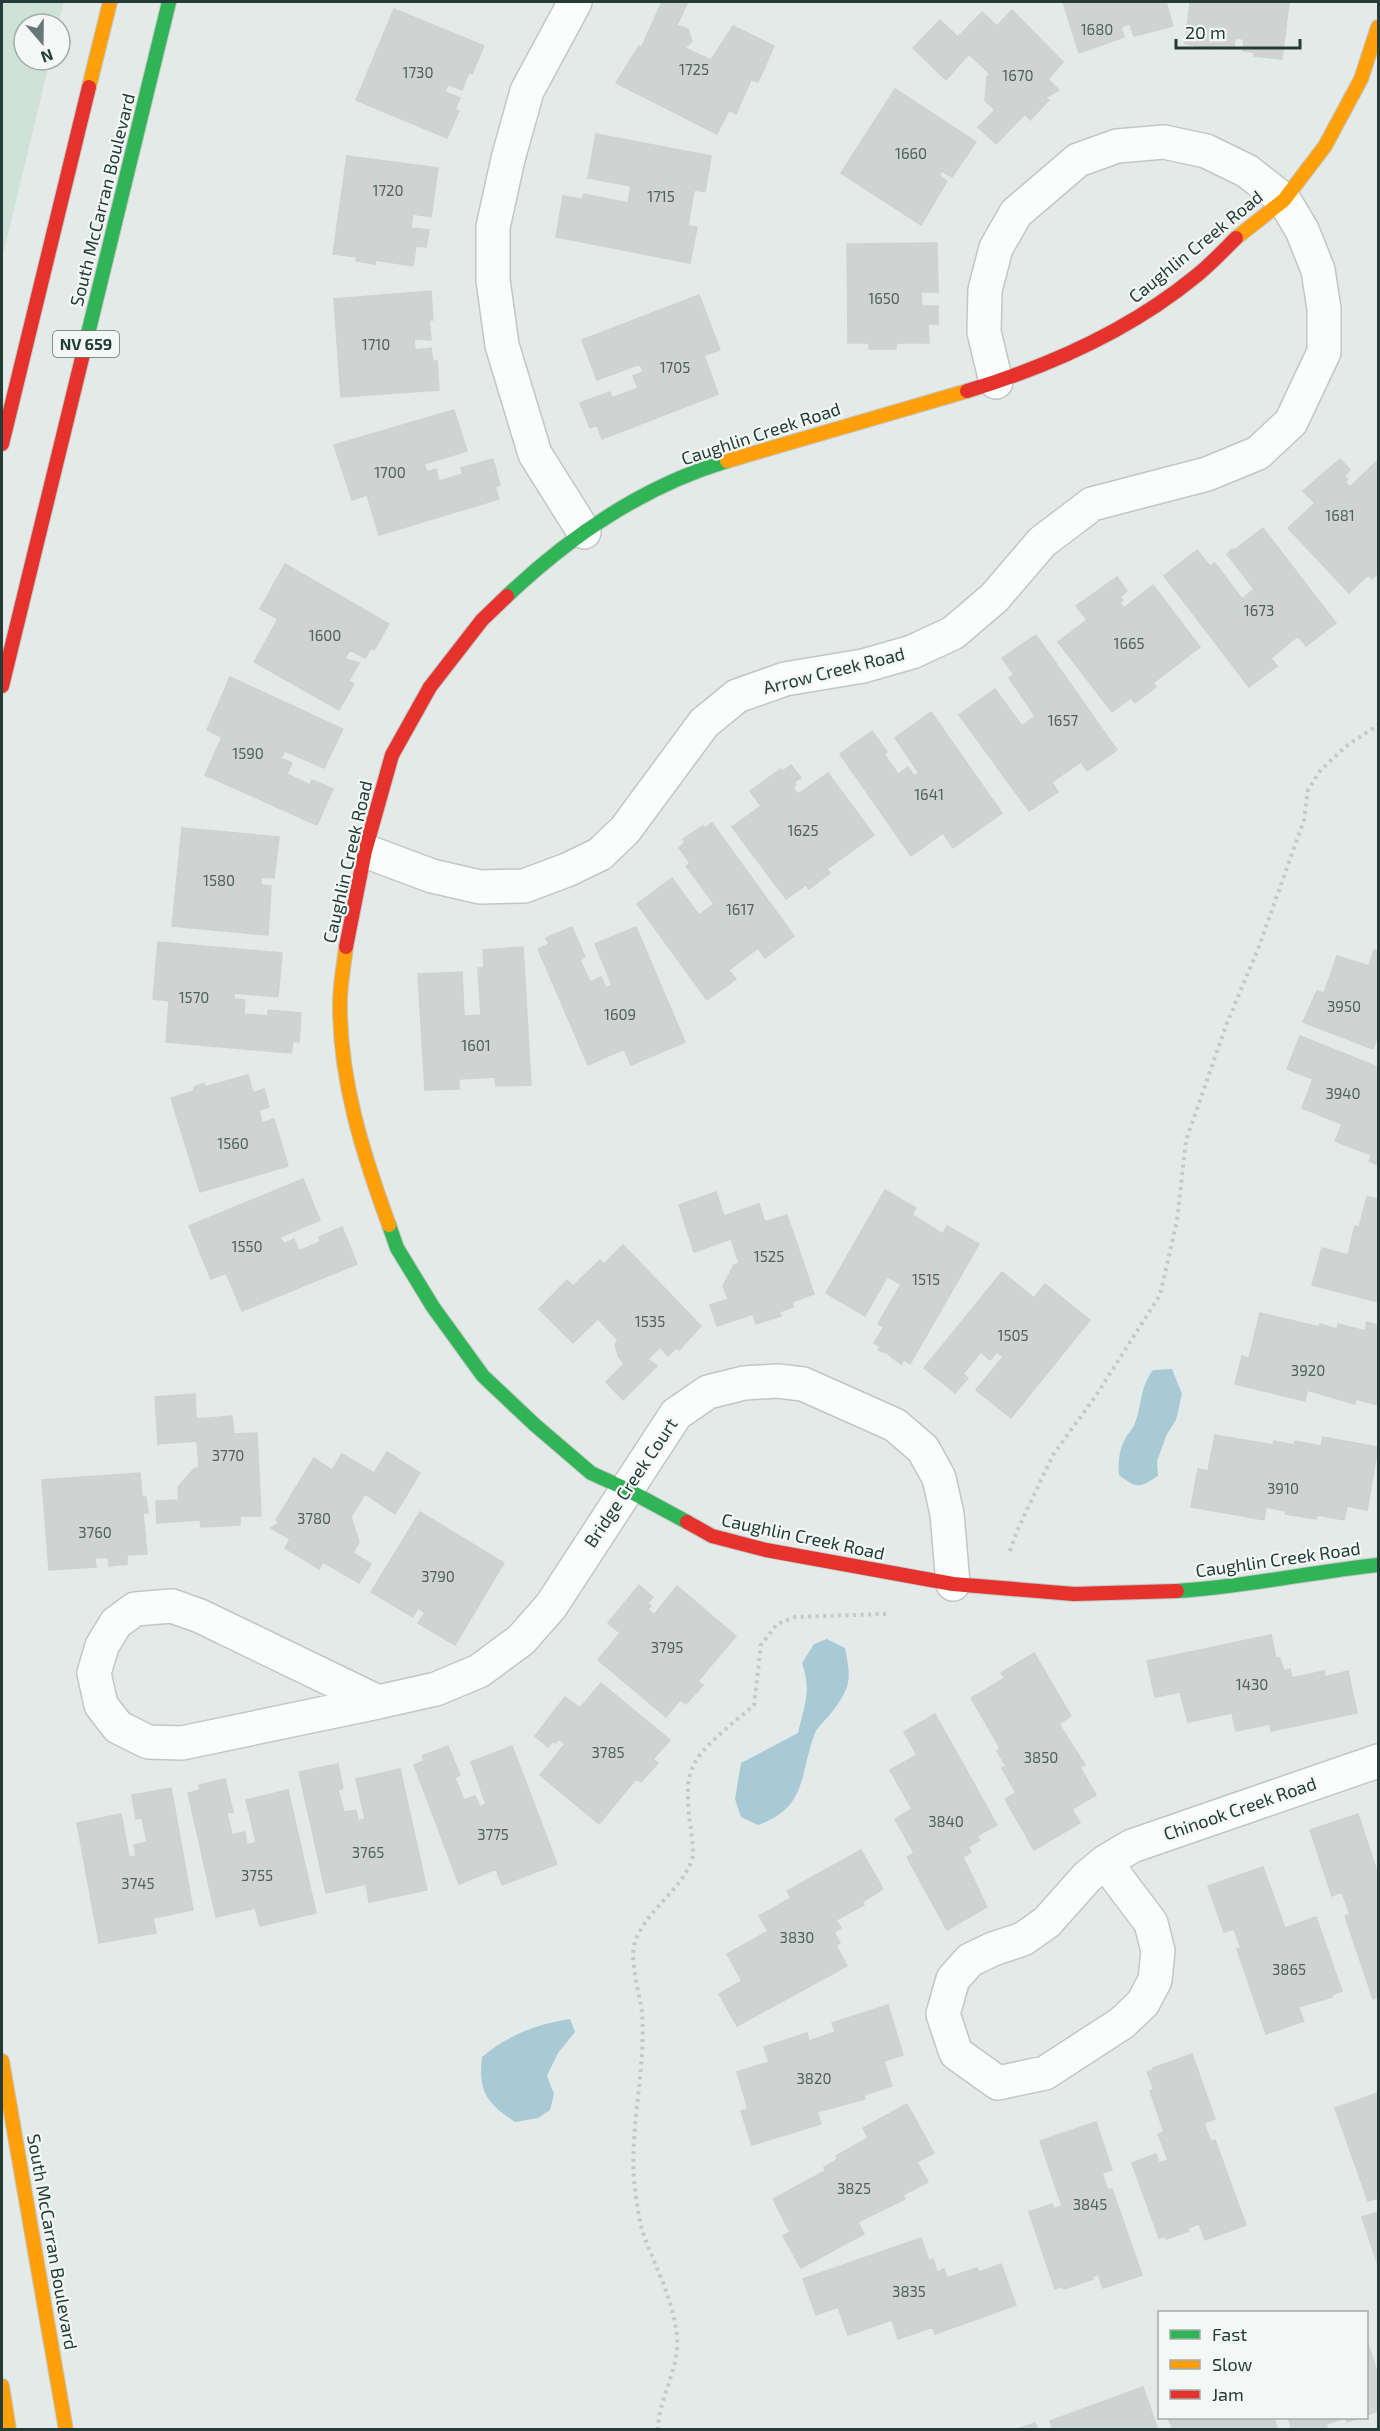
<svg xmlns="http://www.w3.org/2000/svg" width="1380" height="2431" font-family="'Exo 2',sans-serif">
<rect width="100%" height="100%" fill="#e4eae8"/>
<!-- green -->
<path fill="#cfe2d7" d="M2 2H64L58 24H24V60H50L2 259Z"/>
<!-- water -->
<path fill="#a8cad5" d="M1172 1369 1182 1394 1176 1420 1167 1434 1157 1461 1158 1476C1139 1488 1137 1489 1119 1475 1118 1463 1119 1450 1125 1439 1128 1433 1133 1429 1135 1423 1143 1402 1139 1389 1153 1370Z
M827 1639 845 1648C851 1678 852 1686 832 1712 827 1719 819 1725 815 1733 799 1775 808 1807 758 1825L741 1817 735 1799 741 1763 798 1733C804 1706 812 1691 802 1663L814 1644Z
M570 2019 575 2032 558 2053 547 2076 554 2094 550 2110 538 2118 515 2122C487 2103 478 2092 482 2057 508 2035 537 2024 570 2019Z"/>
<!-- building -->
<path fill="#cfd3d2" stroke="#cdd3d1" stroke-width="1.5" d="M662 2H688L677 25 688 29 692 41 685 48 711 60 733 26 774 46 758 82 751 80 736 114 729 110 717 134 616 83 639 46 641 48Z
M1063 2H1166L1173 26 1134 36 1130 24 1121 27 1124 37 1079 53Z
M1190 2H1289L1282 59 1254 56 1253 52 1243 51 1244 39 1235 38 1234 49 1215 46 1214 49 1185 44Z
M394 9 484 46 472 74 469 72 462 90 448 84 445 92 460 98 455 110 459 111 447 138 356 100Z
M1012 10 1063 62 1048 79 1059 90 1045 98 1049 100 1030 120 1025 114 996 144 978 127 995 110 985 101 987 77 990 74 969 54 946 80 913 48 940 20 958 37 982 12 997 26Z
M895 89 976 142 952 177 942 171 939 175 947 181 921 225 841 173Z
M596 134 711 156 705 192 694 190 688 226 697 227 690 263 556 237 563 196 582 199 584 194 628 203 631 186 588 178Z
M347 156 438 168 431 217 413 214 411 228 429 230 426 247 416 246 413 266 375 260V264L356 261 357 257 333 254Z
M937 243 938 292H921L922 306H938V324H928L929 343H896V349H869V343H848L847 244Z
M431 291 433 320H429L431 340 414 339 415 350 431 348 433 361H437L439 390 341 397 334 299Z
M699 295 720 350 704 355 718 394 602 439 597 425 590 428 580 403 610 392 612 398 638 388 633 376 643 372 640 364 597 380 582 340Z
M454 410 467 451 424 464 427 472 436 469 439 481 463 474 461 468 493 459 500 485 495 487 499 499 379 535 367 495 352 500 334 445Z
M1340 459 1350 470 1344 476 1348 479 1345 482 1350 487 1377 461 1378 463V573L1372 579 1368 575 1349 593 1288 528 1315 503 1303 491Z
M1263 528 1336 623 1306 646 1298 636 1271 658 1277 666 1249 687 1164 576 1197 550 1210 566 1215 563 1242 599 1254 589 1227 554 1232 549 1233 551Z
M285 564 389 624 374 650 371 648 365 658 350 650 345 659 359 663 349 681 354 684 339 710 254 662 278 619 260 609Z
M1117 577 1127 591 1120 597 1123 600 1120 603 1124 608 1153 585 1200 647 1153 683 1156 687 1135 703 1131 698 1112 712 1058 642 1087 620 1076 606Z
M1036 635 1117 750 1087 771 1081 762 1052 782 1058 792 1029 811 959 715 995 689 1022 726 1035 716 1009 678 1014 675 1002 658Z
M230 677 343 729 324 768 285 751 281 758 292 763 287 774 310 785 312 780 333 789 317 825 205 775 222 737 207 730Z
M931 712 1002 813 953 848 943 833 911 856 840 754 872 731 887 752 884 754 898 774 908 767 914 776 919 773 895 738Z
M791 765 801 778 794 782 796 785 793 788 798 794 828 773 874 835 827 869 830 873 809 889 806 885 786 899 732 827 761 806 750 791 781 769 783 771Z
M712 823 794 936 765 958 758 948 729 970 736 979 707 1000 637 904 672 878 699 915 714 904 686 866 690 863 679 848 685 842 683 839 703 826 705 828Z
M182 828 279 837 274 878 261 877V885L271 886 268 935 172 926Z
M572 927 585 957 580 960 590 982 601 977 606 988 612 985 595 944 636 927 685 1042 631 1065 624 1049 588 1065 538 949 549 944 546 938Z
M158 942 282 953 278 997 234 993V999L245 1000 244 1014 268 1016V1010L301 1013 299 1042 293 1041 291 1053 166 1042 169 1001 153 999Z
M523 947 531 1085 496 1086 495 1077 459 1079V1089L425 1090 418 974 462 972 464 1016 481 1015 478 968H484L483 950Z
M1374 950 1378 951V1038H1377L1373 1049 1303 1022 1317 991 1324 993 1337 956 1369 966Z
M1300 1036 1378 1067V1165L1369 1161 1371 1155 1335 1141 1342 1124 1302 1108 1313 1079 1287 1069Z
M248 1075 253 1093 264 1089 269 1107 259 1110 262 1123 274 1119 288 1166 200 1192 171 1098 194 1091V1087L204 1083 205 1087Z
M303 1179 320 1220 280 1237 284 1244 294 1239 299 1251 320 1242 319 1237 342 1227 357 1264 242 1311 226 1273 211 1279 189 1226Z
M885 1190 916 1208 912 1215 943 1234 947 1226 979 1244 910 1364 904 1360 901 1364 894 1359 887 1353 878 1350 880 1347 874 1343 884 1327 878 1324 901 1284 887 1277 865 1316 826 1293Z
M716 1192 724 1216 759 1204 765 1222 787 1215 814 1294 792 1302 793 1307 779 1312 781 1316 756 1324 753 1314 717 1326 710 1305 728 1299 723 1286 734 1265 739 1263 731 1239 694 1252 679 1205Z
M1367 1197 1378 1199V1302L1312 1285 1322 1248 1348 1255 1355 1226 1359 1227Z
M623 1245 701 1326 679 1350 676 1348 668 1356 660 1347 648 1359 657 1366 623 1400 606 1382 624 1364 618 1356 615 1344 618 1340 598 1319 573 1343 539 1309 567 1280 573 1286 600 1260 604 1264Z
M1002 1272 1034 1298 1045 1284 1090 1320 1011 1418 976 1390 1003 1357 997 1352 990 1360 981 1352 963 1374 968 1378 955 1393 924 1368Z
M1260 1313 1319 1327 1320 1324 1337 1329 1338 1324 1365 1331 1367 1322 1378 1325V1405L1356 1399 1355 1404 1307 1390 1305 1401 1235 1384 1242 1356 1249 1358Z
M195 1394 196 1419 232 1416 234 1434 257 1433 261 1516H240V1525L201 1527 200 1520 157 1523 156 1501 179 1500 178 1487 194 1469 199 1467 197 1441 158 1444 155 1397Z
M1215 1435 1273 1445 1274 1441 1294 1445 1295 1441 1321 1446 1323 1437 1378 1447 1367 1510 1347 1506 1344 1520 1317 1515 1316 1519 1285 1514 1286 1511 1266 1507 1264 1520 1191 1507 1198 1469 1208 1471Z
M387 1452 420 1473 395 1514 365 1494 351 1517 359 1542 353 1553 371 1564 359 1583 323 1562 319 1569 285 1548 290 1539 271 1528 279 1523 276 1520 314 1458 332 1470 342 1454 374 1473Z
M140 1473 142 1497H146L148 1513H143L147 1554 127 1555V1564L109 1566 108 1557 95 1558 96 1567 49 1570 42 1480Z
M420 1512 504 1563 455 1645 418 1623 425 1613 418 1608 413 1617 371 1592Z
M639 1585 653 1597 648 1603 651 1606 648 1609 654 1615 677 1586 736 1636 698 1681 703 1685 686 1704 680 1700 666 1717 598 1660 620 1633 608 1623Z
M1271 1635 1276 1658H1280L1284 1671 1290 1669 1292 1678 1324 1671 1325 1677 1348 1671 1357 1713 1271 1731 1270 1724 1236 1731 1232 1713 1188 1722 1180 1692 1155 1697 1147 1661Z
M1034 1653 1071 1716 1059 1724 1085 1765 1080 1767 1096 1795 1072 1809 1080 1823 1034 1850 1005 1799 1016 1793 1002 1768 1006 1766 997 1751 1000 1748 971 1698 1005 1678 1001 1673Z
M601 1683 670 1740 653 1759 658 1763 641 1782 636 1779 599 1824 540 1775 565 1744 559 1739 555 1743 553 1741 548 1747 535 1736 565 1697 580 1708Z
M935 1714 997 1825 977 1836 980 1840 968 1847 971 1852 963 1857 987 1907 947 1930 907 1857 914 1853 895 1819 912 1809 890 1770 917 1755 904 1732Z
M448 1746 460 1775 455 1778 464 1800 475 1796 480 1807 486 1804 471 1762 512 1746 557 1864 502 1885 496 1869 459 1884 414 1765 424 1761 422 1756Z
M338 1764 343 1788 338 1790 344 1812 356 1810 358 1821 365 1819 356 1779 400 1769 427 1890 369 1902 366 1884 326 1893 299 1772Z
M225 1779 233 1812 227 1813 232 1835 245 1832 247 1845 256 1842 246 1800 288 1790 316 1913 260 1926 255 1908 216 1917 188 1793 200 1790 199 1785Z
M171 1788 193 1910 153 1918 156 1933 99 1943 77 1823 121 1814 129 1857 136 1856 134 1845 147 1842 142 1818 136 1819 132 1795Z
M1358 1814 1378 1874V1997L1373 1999 1345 1916 1350 1914 1342 1892 1332 1896 1310 1830Z
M861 1850 883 1889 862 1902 864 1905 836 1920 841 1928 834 1932 840 1943 836 1945 847 1966 737 2026 719 1994 742 1981 727 1954 768 1931 759 1916 791 1898 787 1891Z
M1263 1867 1285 1928 1316 1917 1342 1991 1331 1995 1332 1997 1298 2007 1304 2021 1266 2034 1237 1949 1241 1948 1234 1929 1224 1932 1208 1886Z
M888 2005 903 2055 884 2061 892 2086 864 2095 865 2099 817 2112 821 2124 752 2145 741 2111 748 2109 737 2072 769 2062 764 2047 807 2033 809 2041 835 2032 832 2023Z
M1192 2054 1215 2119 1204 2123 1211 2142 1215 2140 1246 2225 1205 2240 1199 2224 1188 2228 1189 2231 1166 2239 1165 2236 1159 2238 1132 2163 1156 2154 1159 2163 1168 2160 1158 2134 1164 2132 1150 2091 1154 2089 1147 2072 1153 2070V2068Z
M1378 2093V2198L1368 2201 1335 2108Z
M907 2104 934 2153 917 2162 928 2182 903 2195 905 2199 858 2222 864 2234 801 2268 783 2236 790 2232 773 2199 825 2171 824 2167 838 2159 836 2156 868 2138 863 2128Z
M1096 2122 1112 2170 1102 2173 1108 2190 1112 2189 1142 2275 1103 2288 1098 2274 1092 2277 1093 2279 1064 2289 1063 2286 1055 2289 1029 2212 1052 2204 1054 2209 1062 2206 1040 2141Z
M1378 2212V2265L1362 2217Z
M921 2238 929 2261 933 2259 937 2272 944 2269 947 2278 977 2268 979 2272 1001 2264 1016 2305 935 2334 933 2327 898 2339 892 2320 848 2335 838 2307 816 2315 803 2279Z
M1366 2338 1378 2374V2411L1366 2415Z
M1143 2387 1158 2430H1053L1050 2421Z
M1168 2418H1274L1278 2430H1173Z
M1288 2418H1359L1347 2422 1345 2418 1326 2424 1328 2430H1292Z
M1035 2423 1038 2430H1015Z"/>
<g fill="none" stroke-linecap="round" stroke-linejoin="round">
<defs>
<path id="street" d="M575 2 527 91 508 159 493 227V280L502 345 535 454 584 532
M365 851 432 876 480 887 524 886 567 870 600 854 625 830 704 723 737 696 785 679 863 666 912 652 953 633 994 598 1042 542 1092 504 1207 474 1258 453 1291 422 1324 352V309L1318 270 1302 230 1284 200 1247 171 1206 151 1164 142 1117 146 1078 160 1016 213 996 248 985 290 984 332 996 382
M172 1606 200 1616 378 1702 182 1743 148 1742 118 1727 101 1705 94 1673 102 1646 116 1623 135 1609Z
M378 1702 436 1689 479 1671 521 1640 551 1606 676 1414 708 1392 744 1383 777 1381 803 1384 895 1425 923 1449 939 1478 947 1514 953 1584
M1105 1862 1151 1923 1158 1951 1155 1980 1143 2003 1122 2023 1045 2073 998 2083 956 2053 943 2014 953 1979 970 1960 993 1949 1023 1939 1047 1922 1087 1877Z
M1105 1862 1132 1846 1378 1761"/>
<path id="fast" d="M84 350 169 2
M507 596C569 537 644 486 727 461
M389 1225 397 1248 433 1307 483 1376 535 1425 591 1473 626 1489 687 1522
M1177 1591C1244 1587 1311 1572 1378 1565"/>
<path id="slow" d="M89 87 110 2
M1236 238 1284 200 1325 146 1361 79 1378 27
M727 461 967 391
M346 947C344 965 340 984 340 1002 339 1079 363 1154 389 1225
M2 2061 66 2430
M2 2386 9 2430"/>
<path id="jam" d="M967 391C1050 366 1129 331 1196 276 1210 265 1223 251 1236 238
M2 444 89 87
M2 686 84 350
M346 947 365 851 392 755 430 687 482 620 507 596
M687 1522 712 1536 766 1550 953 1584 1074 1594 1177 1591"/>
</defs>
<!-- street casing -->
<use href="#street" stroke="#c1c7c5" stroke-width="36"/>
<!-- fast casing -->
<use href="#fast" stroke="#c0c7c5" stroke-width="16"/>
<!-- slow casing -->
<use href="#slow" stroke="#c0c7c5" stroke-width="16"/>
<!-- jam casing -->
<use href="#jam" stroke="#c0c7c5" stroke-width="16"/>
<!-- path -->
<path stroke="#c1cac8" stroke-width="4" stroke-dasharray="3 4.5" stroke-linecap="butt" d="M1010 1551 1017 1531 1053 1455 1095 1397 1160 1295 1177 1221 1186 1140 1227 1023 1258 949 1304 820 1308 790 1320 771 1345 747 1378 725
M658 2430C658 2398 680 2369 677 2337 674 2300 654 2265 642 2230 638 2215 636 2196 634 2181 630 2125 646 2069 642 2013 640 1993 629 1962 635 1942 646 1910 680 1892 692 1860 695 1851 690 1826 689 1815 688 1800 686 1780 693 1766 702 1746 737 1720 754 1705L761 1645 777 1624 795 1617 887 1614"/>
<!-- street -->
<use href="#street" stroke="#fbfcfc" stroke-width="33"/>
<!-- fast -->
<use href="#fast" stroke="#30b455" stroke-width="14"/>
<!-- slow -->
<use href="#slow" stroke="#ff9f0a" stroke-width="14"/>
<!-- jam -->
<use href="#jam" stroke="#e5322d" stroke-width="14"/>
</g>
<g text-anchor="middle" stroke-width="4.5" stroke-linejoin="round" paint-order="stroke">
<!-- number labels -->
<g font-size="15" fill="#4e625e">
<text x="1097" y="35">1680</text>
<text x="694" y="75">1725</text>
<text x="418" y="78">1730</text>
<text x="1018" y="81">1670</text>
<text x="911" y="159">1660</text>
<text x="388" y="196">1720</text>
<text x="661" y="202">1715</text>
<text x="884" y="304">1650</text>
<text x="376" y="350">1710</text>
<text x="675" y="373">1705</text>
<text x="390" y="478">1700</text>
<text x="1340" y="521">1681</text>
<text x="1259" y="616">1673</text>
<text x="325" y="641">1600</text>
<text x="1129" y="649">1665</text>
<text x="1063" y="726">1657</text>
<text x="248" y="759">1590</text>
<text x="929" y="800">1641</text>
<text x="803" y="836">1625</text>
<text x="219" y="886">1580</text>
<text x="740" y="915">1617</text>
<text x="194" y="1003">1570</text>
<text x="1344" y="1012">3950</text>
<text x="620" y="1020">1609</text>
<text x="476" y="1051">1601</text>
<text x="1343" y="1099">3940</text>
<text x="233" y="1149">1560</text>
<text x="247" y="1252">1550</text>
<text x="769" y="1262">1525</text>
<text x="926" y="1285">1515</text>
<text x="650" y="1327">1535</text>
<text x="1013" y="1341">1505</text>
<text x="1308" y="1376">3920</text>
<text x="228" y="1461">3770</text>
<text x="1283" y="1494">3910</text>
<text x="314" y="1524">3780</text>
<text x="95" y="1538">3760</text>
<text x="438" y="1582">3790</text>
<text x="667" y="1653">3795</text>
<text x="1252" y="1690">1430</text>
<text x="608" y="1758">3785</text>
<text x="1041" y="1763">3850</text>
<text x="946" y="1827">3840</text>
<text x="493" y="1840">3775</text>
<text x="368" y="1858">3765</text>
<text x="257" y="1881">3755</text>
<text x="138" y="1889">3745</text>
<text x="797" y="1943">3830</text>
<text x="1289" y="1975">3865</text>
<text x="814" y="2084">3820</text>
<text x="854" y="2194">3825</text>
<text x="1090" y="2210">3845</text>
<text x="909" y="2297">3835</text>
</g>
<!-- shield labels -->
<rect fill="#f3f8f6" stroke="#617471" stroke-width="1.5" x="53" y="331" width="66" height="26" rx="4.5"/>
<g font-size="16" font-weight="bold" fill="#233c38">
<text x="86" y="350">NV 659</text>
</g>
<!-- street labels -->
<g font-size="18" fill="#233c38" stroke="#f3f8f6">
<text transform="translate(103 200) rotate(-76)" y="6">South McCarran Boulevard</text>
<text transform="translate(1196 247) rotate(-39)" y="6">Caughlin Creek Road</text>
<text transform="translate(761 434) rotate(-18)" y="6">Caughlin Creek Road</text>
<text transform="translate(834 671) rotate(-14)" y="6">Arrow Creek Road</text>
<text transform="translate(348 862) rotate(-77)" y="6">Caughlin Creek Road</text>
<text transform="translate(631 1483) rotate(-56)" y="6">Bridge Creek Court</text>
<text transform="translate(803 1537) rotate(12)" y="6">Caughlin Creek Road</text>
<text transform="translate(1278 1560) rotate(-8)" y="6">Caughlin Creek Road</text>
<text transform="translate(1240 1809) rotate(-19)" y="6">Chinook Creek Road</text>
<text transform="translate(52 2242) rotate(80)" y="6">South McCarran Boulevard</text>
</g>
</g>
<!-- border -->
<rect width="1380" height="2431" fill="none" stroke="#233c38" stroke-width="6"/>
<!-- legend -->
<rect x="1158" y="2311" width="210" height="108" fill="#f3f8f6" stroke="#a0adaa" stroke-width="1.5"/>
<rect x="1170" y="2330" width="30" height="9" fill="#30b455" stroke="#a0adaa" stroke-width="1.5"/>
<text x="1212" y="2341" font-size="18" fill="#233c38">Fast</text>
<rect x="1170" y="2360" width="30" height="9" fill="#ff9f0a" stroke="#a0adaa" stroke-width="1.5"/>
<text x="1212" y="2371" font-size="18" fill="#233c38">Slow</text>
<rect x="1170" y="2390" width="30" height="9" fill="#e5322d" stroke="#a0adaa" stroke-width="1.5"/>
<text x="1212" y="2401" font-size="18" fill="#233c38">Jam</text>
<!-- north arrow -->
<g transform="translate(42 42) rotate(160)"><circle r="28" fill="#f3f8f6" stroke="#a0adaa" stroke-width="1.5"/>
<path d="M0-4.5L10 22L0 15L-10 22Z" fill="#677976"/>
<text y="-9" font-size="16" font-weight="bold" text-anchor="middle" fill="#233c38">N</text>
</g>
<!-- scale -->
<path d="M1176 39v9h124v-9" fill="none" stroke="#233c38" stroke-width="3"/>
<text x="1185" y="39" font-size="18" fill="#233c38" stroke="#f3f8f6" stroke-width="4.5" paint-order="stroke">20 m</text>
</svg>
